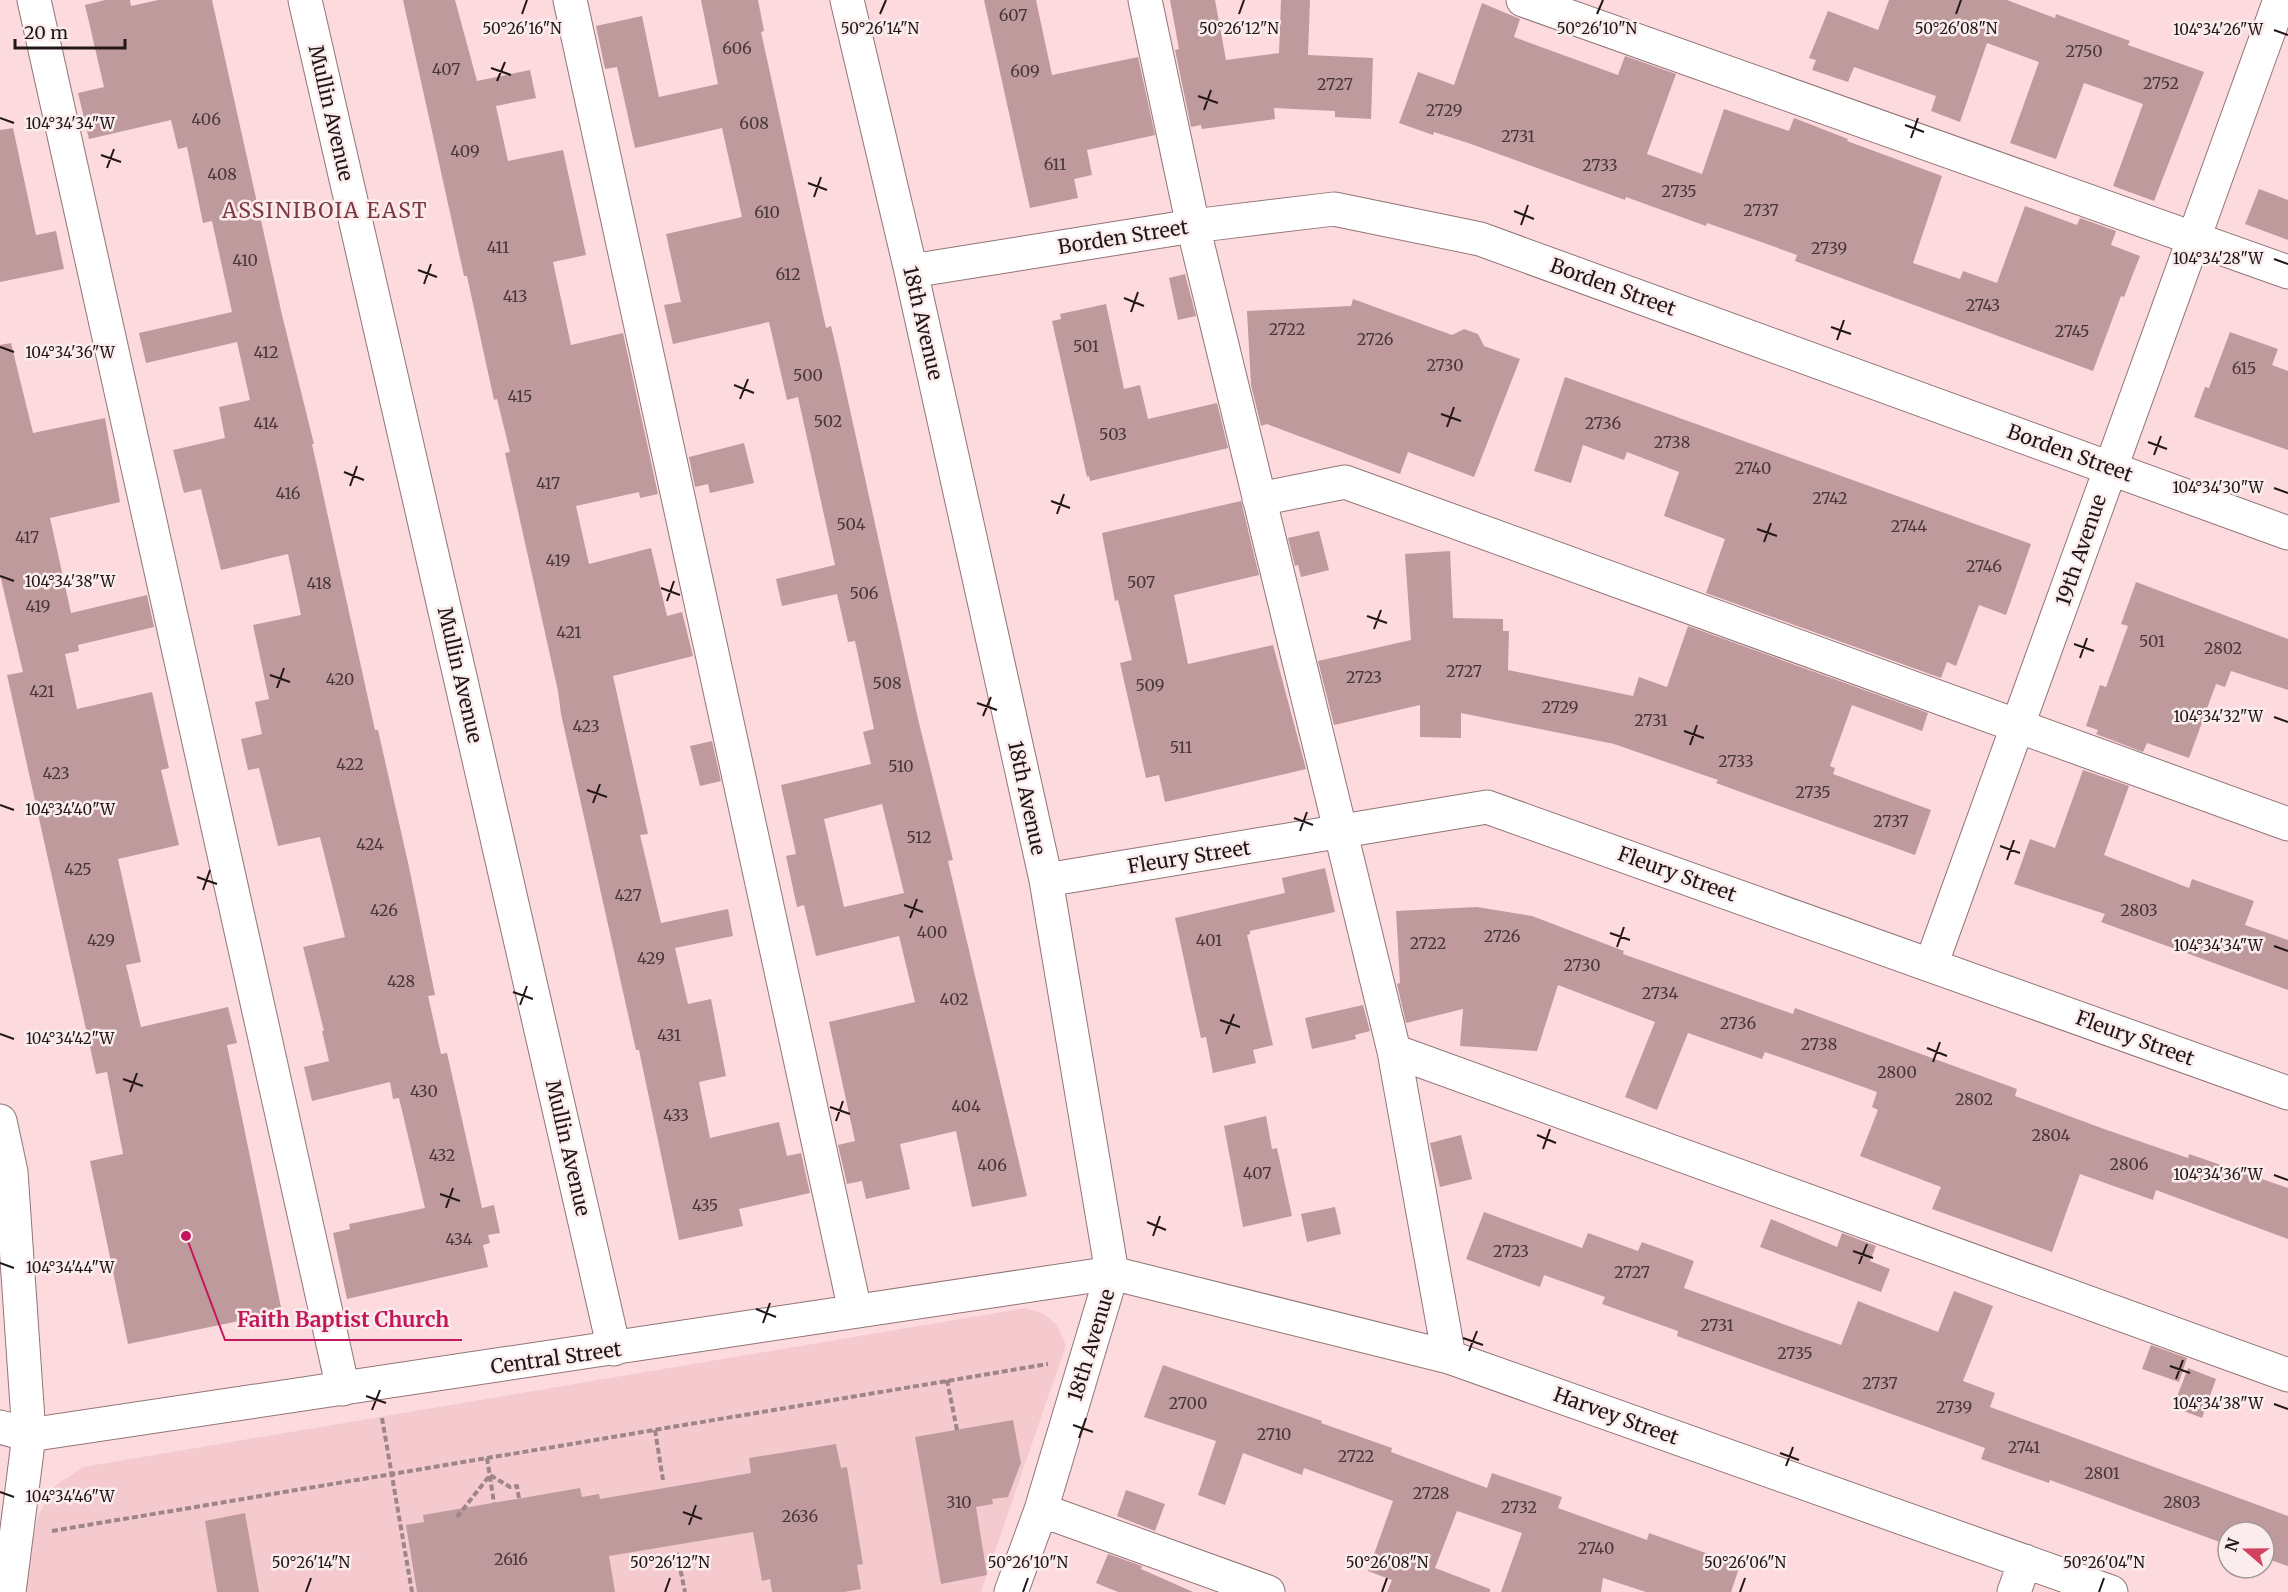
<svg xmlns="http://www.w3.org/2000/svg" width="2288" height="1592" font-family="Merriweather,serif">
<rect width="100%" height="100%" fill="#fcdadd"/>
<!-- built -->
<path fill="#f4cace" d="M1025 1308 1042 1313 1056 1324 1066 1345 981 1592H23L38 1516 55 1486 83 1467Z"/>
<!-- building -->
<path fill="#bf9a9d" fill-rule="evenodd" d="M105 0H130L131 6 158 0H212L282 315 314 444H312L375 730H378L409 867 435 995 428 996 441 1054 447 1053 482 1208 494 1205 500 1233 488 1235 490 1243 483 1245 488 1267 347 1299 333 1233 350 1229 349 1224 425 1208 399 1098 393 1099 390 1082 312 1101 304 1067 329 1061 322 1031H324L303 947 345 937 320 837 278 846 259 768 248 770 241 739 262 734 255 702 269 699 253 625 301 615 288 554 221 570 201 489 184 493 173 450 225 438 219 407 250 400 237 342 146 363 139 333 232 312 212 221 203 223 187 147 178 149 171 120 89 139 78 93 104 87 85 5Z
M403 0H455L477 81 530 70 536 98 496 106 508 161 563 150 586 255 553 262 571 345 623 333 658 494 640 498 639 492 576 506 589 564 651 548 667 616 682 612 693 656 613 676 648 834 640 835 661 923 728 909 733 936 675 948 688 1004 711 999 726 1076 699 1082 710 1138 779 1122 787 1156 801 1153 810 1193 739 1209 743 1226 679 1240 639 1050H636L561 714 558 691 505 453 510 452 497 399 494 400 467 276H464Z
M701 0H758L764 31 761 32 826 328 831 326 839 360 918 719 953 860 948 861 1027 1196 972 1207 956 1131 900 1144 910 1189 866 1199 862 1181 847 1184 838 1145 855 1141 829 1022 915 1002 899 936 816 956 804 905 797 907 786 856 796 854 781 785 871 764 863 732 874 729 855 641 848 642 837 594 782 606 776 579 835 565 798 397 787 400 769 322 673 344 664 305 681 302 666 234 742 217 722 128 635 148 617 67 605 69 596 26 642 16 659 97 718 84ZM882 804 904 893 844 907 824 819Z
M984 0H1036L1052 75 1138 57 1155 135 1087 150 1092 175 1074 179 1078 198 1030 208Z
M1170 0H1215L1226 60 1279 53 1281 0H1310L1308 55 1373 58 1371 119 1335 117V111L1274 108 1275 119 1202 129 1201 125 1191 127 1175 50 1179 49Z
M1889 0H2007L2055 18 2056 14 2130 41 2128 45 2204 72 2154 201 2113 186 2143 104 2084 83 2056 159 2010 143 2039 62 1987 43 1960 122 1931 111 1936 96 1854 67 1848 82 1812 70 1816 60 1809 58 1828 11 1878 30Z
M1482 3 1520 19 1514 37 1618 75 1625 56 1676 74 1647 154 1702 174 1724 109 1789 131 1794 118 1848 139 1847 141 1942 176 1913 263 1960 279 1963 271 1997 283 2025 206 2077 225 2080 218 2116 231 2111 245 2140 256 2124 297 2121 296 2093 371 1795 261 1797 255 1750 238 1707 223 1706 226 1626 197 1625 200 1471 144 1434 132 1433 135 1399 123 1418 72 1454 85Z
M13 128 36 235 56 231 64 269 0 282V130Z
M2259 189 2288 200V240L2245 224Z
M1185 274 1196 316 1178 320 1169 278Z
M1353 299 1452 335 1464 329 1478 334 1484 346 1520 359 1474 477 1408 452 1400 474 1267 424 1261 426 1251 385 1247 311 1351 306Z
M1106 304 1124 389 1140 385 1148 419 1217 403 1228 448 1090 481 1089 476 1087 477 1052 321 1061 319 1060 314Z
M2230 332 2278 349 2272 365 2288 371V450L2194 417 2205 387 2209 388Z
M11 343 33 433 105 418 120 502 50 518 71 613 147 595 154 627 78 645 79 651 65 654 77 709 152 692 169 768 161 770 179 845 118 859 141 962 126 965 141 1027 228 1007 237 1043 227 1045 282 1312 128 1344 90 1161 123 1154 107 1072 96 1074 7 675 23 672 0 575V345Z
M1565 377 2031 544 2006 615 1979 605 1956 666 1947 662 1941 678 1706 593 1725 539 1664 516 1679 472 1627 452 1624 460 1583 445 1571 483 1534 471Z
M744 443 754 483 710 493 708 484 695 487 689 457Z
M1241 501 1259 575 1174 595 1188 664 1273 645 1306 769 1165 802 1159 775 1146 778 1120 663 1132 660 1118 600 1115 601 1102 533Z
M1319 531 1329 570 1301 577 1298 565 1295 566 1288 538Z
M1450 551 1453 618 1503 619V631H1509L1508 670 1633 696 1639 677 1667 687 1688 626 1928 713 1922 731 1852 705 1830 766 1835 768 1833 774 1931 810 1915 855 1716 783 1718 780 1614 744 1461 713V738L1420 737V705L1334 725 1318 661 1411 640 1405 554Z
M2136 582 2288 639V690L2231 671 2225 687 2216 684 2189 758 2147 743 2143 752 2096 734 2098 730 2086 726 2100 685 2106 687 2128 626 2121 624Z
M712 741 721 781 700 786 690 746Z
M2083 770 2129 786 2104 855 2189 888 2192 879 2254 901 2245 925 2288 940V990L2101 922 2105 914 2014 884 2030 839 2055 848Z
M1325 868 1335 912 1250 931V934L1247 935 1273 1045 1253 1050 1256 1063 1213 1073 1206 1037 1201 1038 1175 918 1285 893 1282 878Z
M1477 907 1532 916 1624 951 1623 954 1793 1014 1795 1008 2017 1089 2015 1096 2104 1129 2188 1158 2189 1154 2288 1188V1239L2156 1190 2153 1200 2080 1174 2052 1252 1932 1209 1941 1187 1860 1156 1878 1110 1872 1107 1877 1092 1844 1080 1765 1052 1762 1059 1688 1033 1657 1110 1625 1097 1655 1022 1558 985 1537 1051 1460 1046 1463 1009 1406 1023 1397 984 1400 983 1396 911Z
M1363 1005 1370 1031 1355 1035 1356 1039 1312 1049 1305 1018Z
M1266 1116 1272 1149 1277 1148 1292 1216 1243 1227 1224 1126Z
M1461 1135 1472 1179 1440 1187 1430 1143Z
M1335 1207 1341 1234 1307 1242 1301 1214Z
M1484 1212 1582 1248 1588 1233 1638 1251 1642 1242 1694 1261 1684 1288 1841 1345 1858 1301 1938 1332 1954 1291 1993 1306 1963 1381 1995 1393 1990 1407 2288 1516V1566L2264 1558V1532H2228V1545L2050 1480 2049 1483 1981 1459 1985 1448 1677 1336 1678 1331 1602 1304 1605 1297 1544 1275 1540 1287 1466 1259Z
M1771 1219 1837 1247 1842 1233 1876 1246 1870 1261 1890 1269 1881 1292 1760 1247Z
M2151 1345 2187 1358 2179 1382 2142 1369Z
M1163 1365 1322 1421 1321 1423 1392 1448 1391 1452 1487 1488 1492 1473 1562 1497 1558 1508 1647 1540 1649 1533 1740 1565 1731 1592H1646L1603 1578 1601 1592H1501L1522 1533 1457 1511 1435 1568 1490 1589V1592H1387L1392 1580 1368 1571 1393 1501 1304 1468 1302 1475 1243 1453 1225 1505 1198 1495 1216 1441 1144 1417Z
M2188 1368 2216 1379 2202 1418 2173 1407Z
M1013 1420 1021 1463 1008 1497 992 1499 993 1504 976 1507 987 1575 941 1584 915 1437Z
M836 1444 841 1468 847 1467 854 1510 863 1564 857 1565 861 1589 844 1592H772L770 1579 762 1581 753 1532 609 1556 615 1592H417L406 1525 424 1522 423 1515 580 1488 582 1497 599 1494 600 1499 682 1485 751 1473 749 1458Z
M1126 1490 1165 1504 1155 1531 1117 1516Z
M245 1513 259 1592H217L205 1521Z
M1108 1554 1142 1566 1141 1569 1193 1592H1118L1096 1583Z"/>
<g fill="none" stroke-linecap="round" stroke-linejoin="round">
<defs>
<path id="minor" d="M34 0 343 1389
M305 0 614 1349
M570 0 855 1311
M847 0 911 271 1046 880 1112 1273 1041 1510 1011 1592
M1145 0 1193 226 1394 1051 1449 1357
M1523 0 2288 272
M911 271 1193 226 1334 209 1480 239 2288 533
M1259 499 1345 482 2288 824
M1046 880 1487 807 2288 1093
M1931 965 2280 0
M1394 1051 2288 1375
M0 1121 11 1172 29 1435 9 1592
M0 1427 29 1435 1112 1273 1449 1357 2111 1592
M1041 1510 1268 1592
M2014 1592 2025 1561"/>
</defs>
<!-- minor casing -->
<use href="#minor" stroke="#927577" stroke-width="35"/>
<!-- path -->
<path stroke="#9e8587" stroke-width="4" stroke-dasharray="6 3" stroke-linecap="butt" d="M947 1380 957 1430
M382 1418 412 1592
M655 1430 663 1480
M487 1458 494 1503
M457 1517 490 1475 510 1487 517 1486 519 1499
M52 1531 1048 1364
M677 1553 685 1592"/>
<!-- minor -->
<use href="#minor" stroke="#fff" stroke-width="33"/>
</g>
<!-- ticks -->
<path fill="none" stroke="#221617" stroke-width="2" d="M522 14 527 0M880 14 886 0M1239 14 1244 0M1597 14 1603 0M1956 14 1961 0M2274 30 2288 35M491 68 511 75M497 81 505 62M1198 96 1218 103M1204 110 1211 90M0 118 14 123M1905 125 1924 132M1911 138 1918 118M101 155 121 162M107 168 114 149M808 183 827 190M814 197 821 177M1514 211 1534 219M1521 225 1528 205M2274 259 2288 264M418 270 437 277M424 284 431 264M1124 298 1144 306M1131 312 1138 292M1831 327 1851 334M1837 340 1844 320M0 347 14 352M734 385 754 393M740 399 748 379M1441 414 1461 421M1447 427 1454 407M2148 442 2167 449M2154 455 2161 436M344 472 364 480M350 486 357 466M2274 488 2288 493M1051 501 1070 508M1057 514 1064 494M1757 529 1777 536M1764 542 1771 523M0 576 14 581M661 588 680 595M667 601 674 581M1367 616 1387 623M1374 629 1381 610M2074 644 2094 651M2080 658 2087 638M270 675 290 682M277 688 284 668M977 703 997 710M983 716 991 697M2274 717 2288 722M1684 731 1704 738M1690 745 1697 725M587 790 607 797M593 803 600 784M0 805 14 810M1294 818 1313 825M1300 831 1307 812M2000 846 2020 853M2007 860 2014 840M197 877 217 884M203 890 210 870M904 905 923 912M910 918 917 899M1610 933 1630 940M2274 946 2288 951M1617 947 1624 927M513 992 533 999M520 1005 527 986M1220 1020 1240 1027M0 1034 14 1039M1226 1034 1234 1014M1927 1048 1947 1056M1933 1062 1940 1042M123 1079 143 1086M130 1092 137 1073M830 1107 850 1114M836 1121 843 1101M1537 1135 1556 1143M1543 1149 1550 1129M2274 1175 2288 1180M440 1194 460 1201M446 1208 453 1188M1147 1222 1166 1230M1153 1236 1160 1216M1853 1251 1873 1258M0 1263 14 1268M1859 1264 1867 1244M756 1309 776 1317M763 1323 770 1303M1463 1338 1483 1345M1469 1351 1477 1331M2170 1366 2190 1373M2176 1379 2183 1360M366 1396 386 1403M2274 1404 2288 1409M372 1410 380 1390M1073 1425 1093 1432M1079 1438 1086 1418M1780 1453 1799 1460M1786 1466 1793 1447M0 1492 14 1497M683 1512 702 1519M689 1525 696 1505M306 1592 311 1578M665 1592 670 1578M1023 1592 1028 1578M1382 1592 1387 1578M1740 1592 1745 1578M2099 1592 2104 1578"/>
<g text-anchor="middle" stroke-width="5" stroke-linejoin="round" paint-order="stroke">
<!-- number labels -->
<g font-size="16" fill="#493738">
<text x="1013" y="21">607</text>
<text x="737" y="54">606</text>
<text x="2084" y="57">2750</text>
<text x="446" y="75">407</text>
<text x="1025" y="77">609</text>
<text x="2161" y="89">2752</text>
<text x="1335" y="90">2727</text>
<text x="1444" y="116">2729</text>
<text x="206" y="125">406</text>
<text x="754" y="129">608</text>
<text x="1518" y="142">2731</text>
<text x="465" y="157">409</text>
<text x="1055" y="170">611</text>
<text x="1600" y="171">2733</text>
<text x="222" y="180">408</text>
<text x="1679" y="197">2735</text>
<text x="1761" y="216">2737</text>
<text x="767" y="218">610</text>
<text x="498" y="253">411</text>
<text x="1829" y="254">2739</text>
<text x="245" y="266">410</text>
<text x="788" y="280">612</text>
<text x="515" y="302">413</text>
<text x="1983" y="311">2743</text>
<text x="1287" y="335">2722</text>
<text x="2072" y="337">2745</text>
<text x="1375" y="345">2726</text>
<text x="1086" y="352">501</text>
<text x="266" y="358">412</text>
<text x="1445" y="371">2730</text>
<text x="2244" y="374">615</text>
<text x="808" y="381">500</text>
<text x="520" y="402">415</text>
<text x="828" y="427">502</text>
<text x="266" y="429">414</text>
<text x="1603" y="429">2736</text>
<text x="1113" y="440">503</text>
<text x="1672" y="448">2738</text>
<text x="1753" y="474">2740</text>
<text x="548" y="489">417</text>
<text x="288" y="499">416</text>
<text x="1830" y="504">2742</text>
<text x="851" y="530">504</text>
<text x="1909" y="532">2744</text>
<text x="27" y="543">417</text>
<text x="558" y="566">419</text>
<text x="1984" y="572">2746</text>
<text x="1141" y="588">507</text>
<text x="319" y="589">418</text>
<text x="864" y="599">506</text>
<text x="38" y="612">419</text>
<text x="569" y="638">421</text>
<text x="2152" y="647">501</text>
<text x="2223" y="654">2802</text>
<text x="1464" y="677">2727</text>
<text x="1364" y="683">2723</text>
<text x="340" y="685">420</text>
<text x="887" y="689">508</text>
<text x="1150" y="691">509</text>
<text x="42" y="697">421</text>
<text x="1560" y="713">2729</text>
<text x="1651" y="726">2731</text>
<text x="586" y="732">423</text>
<text x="1181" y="753">511</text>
<text x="1736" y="767">2733</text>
<text x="350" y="770">422</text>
<text x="901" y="772">510</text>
<text x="56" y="779">423</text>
<text x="1813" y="798">2735</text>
<text x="1891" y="827">2737</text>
<text x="919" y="843">512</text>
<text x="370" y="850">424</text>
<text x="78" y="875">425</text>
<text x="628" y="901">427</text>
<text x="384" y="916">426</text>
<text x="2139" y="916">2803</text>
<text x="932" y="938">400</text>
<text x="1502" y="942">2726</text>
<text x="101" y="946">429</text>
<text x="1209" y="946">401</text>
<text x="1428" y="949">2722</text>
<text x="651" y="964">429</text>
<text x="1582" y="971">2730</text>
<text x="401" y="987">428</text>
<text x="1660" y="999">2734</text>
<text x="954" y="1005">402</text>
<text x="1738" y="1029">2736</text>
<text x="669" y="1041">431</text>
<text x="1819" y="1050">2738</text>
<text x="1897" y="1078">2800</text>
<text x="424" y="1097">430</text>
<text x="1974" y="1105">2802</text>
<text x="966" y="1112">404</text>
<text x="676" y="1121">433</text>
<text x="2051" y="1141">2804</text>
<text x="442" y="1161">432</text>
<text x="2129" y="1170">2806</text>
<text x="992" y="1171">406</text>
<text x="1257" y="1179">407</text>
<text x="705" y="1211">435</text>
<text x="459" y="1245">434</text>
<text x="1511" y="1257">2723</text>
<text x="1632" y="1278">2727</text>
<text x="1717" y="1331">2731</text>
<text x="1795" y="1359">2735</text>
<text x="1880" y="1389">2737</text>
<text x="1188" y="1409">2700</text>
<text x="1954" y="1413">2739</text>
<text x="1274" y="1440">2710</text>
<text x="2024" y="1453">2741</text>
<text x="1356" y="1462">2722</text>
<text x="2102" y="1479">2801</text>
<text x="1431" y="1499">2728</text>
<text x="959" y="1508">310</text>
<text x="2182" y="1508">2803</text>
<text x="1519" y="1513">2732</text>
<text x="800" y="1522">2636</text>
<text x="1596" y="1554">2740</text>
<text x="511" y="1565">2616</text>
</g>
<!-- street labels -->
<g font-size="20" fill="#221617" stroke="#fbedee">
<text transform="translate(331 113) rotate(77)" y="7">Mullin Avenue</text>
<text transform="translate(1123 237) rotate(-9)" y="7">Borden Street</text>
<text transform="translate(1613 287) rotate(20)" y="7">Borden Street</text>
<text transform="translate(923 323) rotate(77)" y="7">18th Avenue</text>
<text transform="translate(2070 453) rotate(20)" y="7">Borden Street</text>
<text transform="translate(2081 550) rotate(-71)" y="7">19th Avenue</text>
<text transform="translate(460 675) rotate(77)" y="7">Mullin Avenue</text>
<text transform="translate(1027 798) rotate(78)" y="7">18th Avenue</text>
<text transform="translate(1189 857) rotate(-9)" y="7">Fleury Street</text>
<text transform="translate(1677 874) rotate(20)" y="7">Fleury Street</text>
<text transform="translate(2135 1038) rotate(20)" y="7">Fleury Street</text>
<text transform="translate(568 1148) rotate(77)" y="7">Mullin Avenue</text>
<text transform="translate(1091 1345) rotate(-73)" y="7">18th Avenue</text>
<text transform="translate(556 1358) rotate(-8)" y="7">Central Street</text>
<text transform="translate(1616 1416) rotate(20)" y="7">Harvey Street</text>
</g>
<!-- neighbourhood labels -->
<g font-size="21" letter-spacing="1.5" fill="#803843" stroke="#fbedee">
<text x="325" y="218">ASSINIBOIA EAST</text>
</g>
</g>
<g font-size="15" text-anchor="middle" fill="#221617" stroke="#fbedee" stroke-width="5" stroke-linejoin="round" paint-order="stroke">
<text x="522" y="34">50°26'16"N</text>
<text x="880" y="34">50°26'14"N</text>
<text x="1239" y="34">50°26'12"N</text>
<text x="1597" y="34">50°26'10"N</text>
<text x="1956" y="34">50°26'08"N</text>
<text x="2218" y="35">104°34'26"W</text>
<text x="70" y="129">104°34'34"W</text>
<text x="2218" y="264">104°34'28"W</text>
<text x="70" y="358">104°34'36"W</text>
<text x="2218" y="493">104°34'30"W</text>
<text x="70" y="587">104°34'38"W</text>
<text x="2218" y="722">104°34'32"W</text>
<text x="70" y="815">104°34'40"W</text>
<text x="2218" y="951">104°34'34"W</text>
<text x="70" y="1044">104°34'42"W</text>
<text x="2218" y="1180">104°34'36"W</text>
<text x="70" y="1273">104°34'44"W</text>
<text x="2218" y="1409">104°34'38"W</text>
<text x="70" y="1502">104°34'46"W</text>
<text x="311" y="1568">50°26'14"N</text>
<text x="670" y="1568">50°26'12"N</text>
<text x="1028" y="1568">50°26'10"N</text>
<text x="1387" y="1568">50°26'08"N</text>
<text x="1745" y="1568">50°26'06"N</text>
<text x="2104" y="1568">50°26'04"N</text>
</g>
<!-- callouts -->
<path fill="none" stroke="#c2185b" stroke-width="2" d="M186 1236L225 1340H462"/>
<circle fill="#c2185b" stroke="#fbedee" stroke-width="2" cx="186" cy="1236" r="6"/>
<g font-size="21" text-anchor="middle" font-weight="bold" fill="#c2185b" stroke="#fbedee" stroke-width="5" stroke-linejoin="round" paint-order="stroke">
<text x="343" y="1327">Faith Baptist Church</text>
</g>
<!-- north arrow -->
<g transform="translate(2246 1550) rotate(290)"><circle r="28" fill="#fbedee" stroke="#a49798" stroke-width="1.5"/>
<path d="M0-4.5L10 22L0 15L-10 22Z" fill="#d2425f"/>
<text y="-9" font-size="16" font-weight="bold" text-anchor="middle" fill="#221617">N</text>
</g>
<!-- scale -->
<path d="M15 39v9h110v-9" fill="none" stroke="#221617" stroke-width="3"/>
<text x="24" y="39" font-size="18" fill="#221617" stroke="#fbedee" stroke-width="4.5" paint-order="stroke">20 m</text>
</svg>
